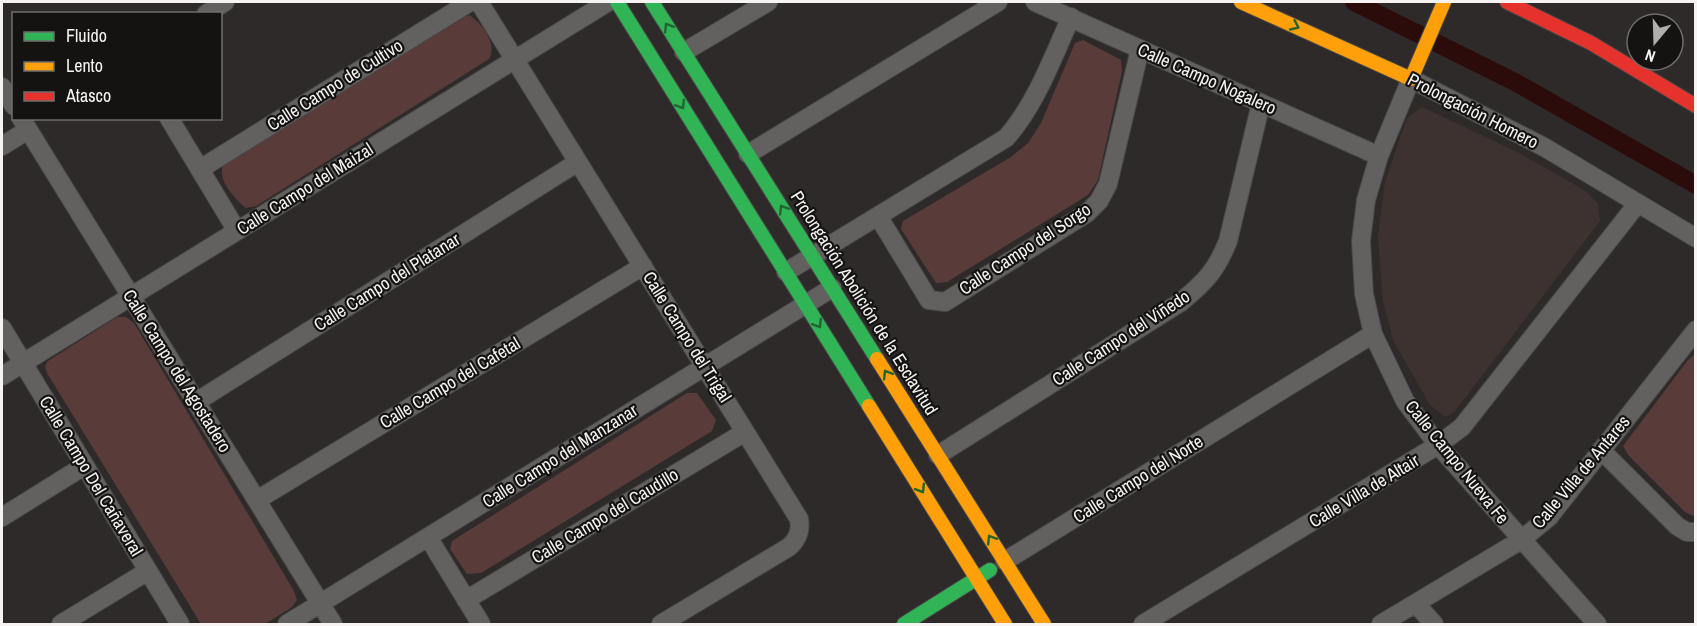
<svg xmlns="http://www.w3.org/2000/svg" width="1697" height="626" font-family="'Archivo Narrow',sans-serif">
<rect width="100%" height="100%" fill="#2e2a2a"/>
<!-- built -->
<path fill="#3e3231" d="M1422 107 1521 154 1586 191 1598 204 1600 221 1455 411 1446 417 1430 405 1393 340 1383 301 1378 236 1385 182 1407 118Z"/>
<!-- green -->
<path fill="#593c3a" d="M469 15C482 23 498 44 489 59L256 206 246 208C235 199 215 178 224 164L457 20Z
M1083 40 1121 60 1122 71 1098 180 1088 195 947 282 936 283 901 229 903 221 1011 157 1028 143 1041 123 1075 43Z
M117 317H126L134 323 294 591 297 600 292 607 265 624H201L47 373 45 366 48 361Z
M1695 354V517L1685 512 1629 456 1623 446 1688 360Z
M687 393H697L716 420 712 431 481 573 467 574 450 549 452 541Z"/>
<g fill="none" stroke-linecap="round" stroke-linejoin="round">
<!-- canal -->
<path stroke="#2c0b0b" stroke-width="18" d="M1354 2 1515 82 1696 185"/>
<defs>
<path id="street" d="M479 2 799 519C801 531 798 539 789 547L661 624
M1035 2 1379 156
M206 14 225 2
M684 52 768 2
M2 87 14 106
M21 118 333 624
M169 118 237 231
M2 146 28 130
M748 154 998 2
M200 169 470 2
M878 216 929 300 945 302 1087 213 1099 201 1108 184 1140 49
M786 272 1006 138C1036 104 1052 59 1071 17
M2 328 180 624
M2 376 608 2
M196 402 578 162
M1601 450 1677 526 1687 532H1696
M938 455 1181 302C1206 281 1216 271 1228 241L1261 103
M257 500 643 266
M2 517 84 466
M428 537 481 624
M1005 561 1373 334
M466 600 745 432
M1416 604 1434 624
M61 624 148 571
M287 624 832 288
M1143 624 1438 445 1462 427 1638 203
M1381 624 1521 540 1549 517 1696 330
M1597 624 1438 445 1405 401 1373 334 1364 294 1361 241 1366 200 1379 156 1411 79 1544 147 1696 238"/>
<path id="fast" d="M617 2 869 406
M652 2 877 359
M904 624 990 570"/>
<path id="slow" d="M1241 2 1411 79 1444 2
M877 359 1044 624
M869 406 1005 624"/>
<path id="jam" d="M1507 2 1591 43 1696 106"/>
</defs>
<!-- street casing -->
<use href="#street" stroke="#494747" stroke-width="20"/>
<!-- fast casing -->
<use href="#fast" stroke="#494747" stroke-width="16"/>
<!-- slow casing -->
<use href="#slow" stroke="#494747" stroke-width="16"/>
<!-- jam casing -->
<use href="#jam" stroke="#494747" stroke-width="16"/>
<!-- street -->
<use href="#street" stroke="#636060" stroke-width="18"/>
<!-- fast -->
<use href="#fast" stroke="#30b455" stroke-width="14"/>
<!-- slow -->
<use href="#slow" stroke="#ff9f0a" stroke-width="14"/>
<!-- jam -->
<use href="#jam" stroke="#e5322d" stroke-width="14"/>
</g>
<!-- one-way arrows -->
<defs><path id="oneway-chevron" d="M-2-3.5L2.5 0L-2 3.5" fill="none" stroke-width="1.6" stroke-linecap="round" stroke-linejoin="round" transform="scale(1.5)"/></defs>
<g stroke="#226434">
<use href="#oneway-chevron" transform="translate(1295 26) rotate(25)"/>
<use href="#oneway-chevron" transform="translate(668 27) rotate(-122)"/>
<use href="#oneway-chevron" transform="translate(681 105) rotate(58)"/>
<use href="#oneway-chevron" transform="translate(783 209) rotate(-122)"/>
<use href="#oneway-chevron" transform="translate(818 324) rotate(58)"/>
<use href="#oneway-chevron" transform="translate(887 374) rotate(-122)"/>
<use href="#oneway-chevron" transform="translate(921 489) rotate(58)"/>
<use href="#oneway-chevron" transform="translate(991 539) rotate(-122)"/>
</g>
<g text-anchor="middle" stroke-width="4.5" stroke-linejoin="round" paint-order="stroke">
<!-- street labels -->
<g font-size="18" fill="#f8f3f3" stroke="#151312">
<text transform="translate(1207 79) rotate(24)" y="6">Calle Campo Nogalero</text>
<text transform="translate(335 85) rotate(-32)" y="6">Calle Campo de Cultivo</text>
<text transform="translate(1473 111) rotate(27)" y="6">Prolongación Homero</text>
<text transform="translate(305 189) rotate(-32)" y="6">Calle Campo del Maizal</text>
<text transform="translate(1025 249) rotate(-33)" y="6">Calle Campo del Sorgo</text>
<text transform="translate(387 282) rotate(-32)" y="6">Calle Campo del Platanar</text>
<text transform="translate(864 303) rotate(58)" y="6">Prolongación Abolición de la Esclavitud</text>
<text transform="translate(687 337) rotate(58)" y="6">Calle Campo del Trigal</text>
<text transform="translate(1121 338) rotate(-33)" y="6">Calle Campo del Viñedo</text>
<text transform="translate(177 371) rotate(58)" y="6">Calle Campo del Agostadero</text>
<text transform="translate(450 383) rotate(-31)" y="6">Calle Campo del Cafetal</text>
<text transform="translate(560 456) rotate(-32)" y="6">Calle Campo del Manzanar</text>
<text transform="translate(1457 462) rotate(51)" y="6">Calle Campo Nueva Fe</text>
<text transform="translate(1581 472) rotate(-50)" y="6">Calle Villa de Antares</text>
<text transform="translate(91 476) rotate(59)" y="6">Calle Campo Del Cañaveral</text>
<text transform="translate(1138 479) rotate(-32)" y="6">Calle Campo del Norte</text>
<text transform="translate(1364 491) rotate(-31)" y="6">Calle Villa de Altair</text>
<text transform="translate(605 516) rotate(-31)" y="6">Calle Campo del Caudillo</text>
</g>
</g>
<!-- border -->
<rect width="1697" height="626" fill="none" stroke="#f8f3f3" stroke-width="6"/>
<!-- legend -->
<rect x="12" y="12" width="210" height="108" fill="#151312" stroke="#706d6c" stroke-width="1.5"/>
<rect x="24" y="32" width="30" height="9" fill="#30b455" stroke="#706d6c" stroke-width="1.5"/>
<text x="66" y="42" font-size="18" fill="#f8f3f3">Fluido</text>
<rect x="24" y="62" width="30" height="9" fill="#ff9f0a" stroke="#706d6c" stroke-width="1.5"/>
<text x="66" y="72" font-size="18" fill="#f8f3f3">Lento</text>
<rect x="24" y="92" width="30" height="9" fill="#e5322d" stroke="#706d6c" stroke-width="1.5"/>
<text x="66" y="102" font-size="18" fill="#f8f3f3">Atasco</text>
<!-- north arrow -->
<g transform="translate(1655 42) rotate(199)"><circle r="28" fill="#151312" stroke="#706d6c" stroke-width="1.5"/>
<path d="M0-4.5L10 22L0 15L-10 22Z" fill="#b1adad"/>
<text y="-9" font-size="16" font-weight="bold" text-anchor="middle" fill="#f8f3f3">N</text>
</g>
</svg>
